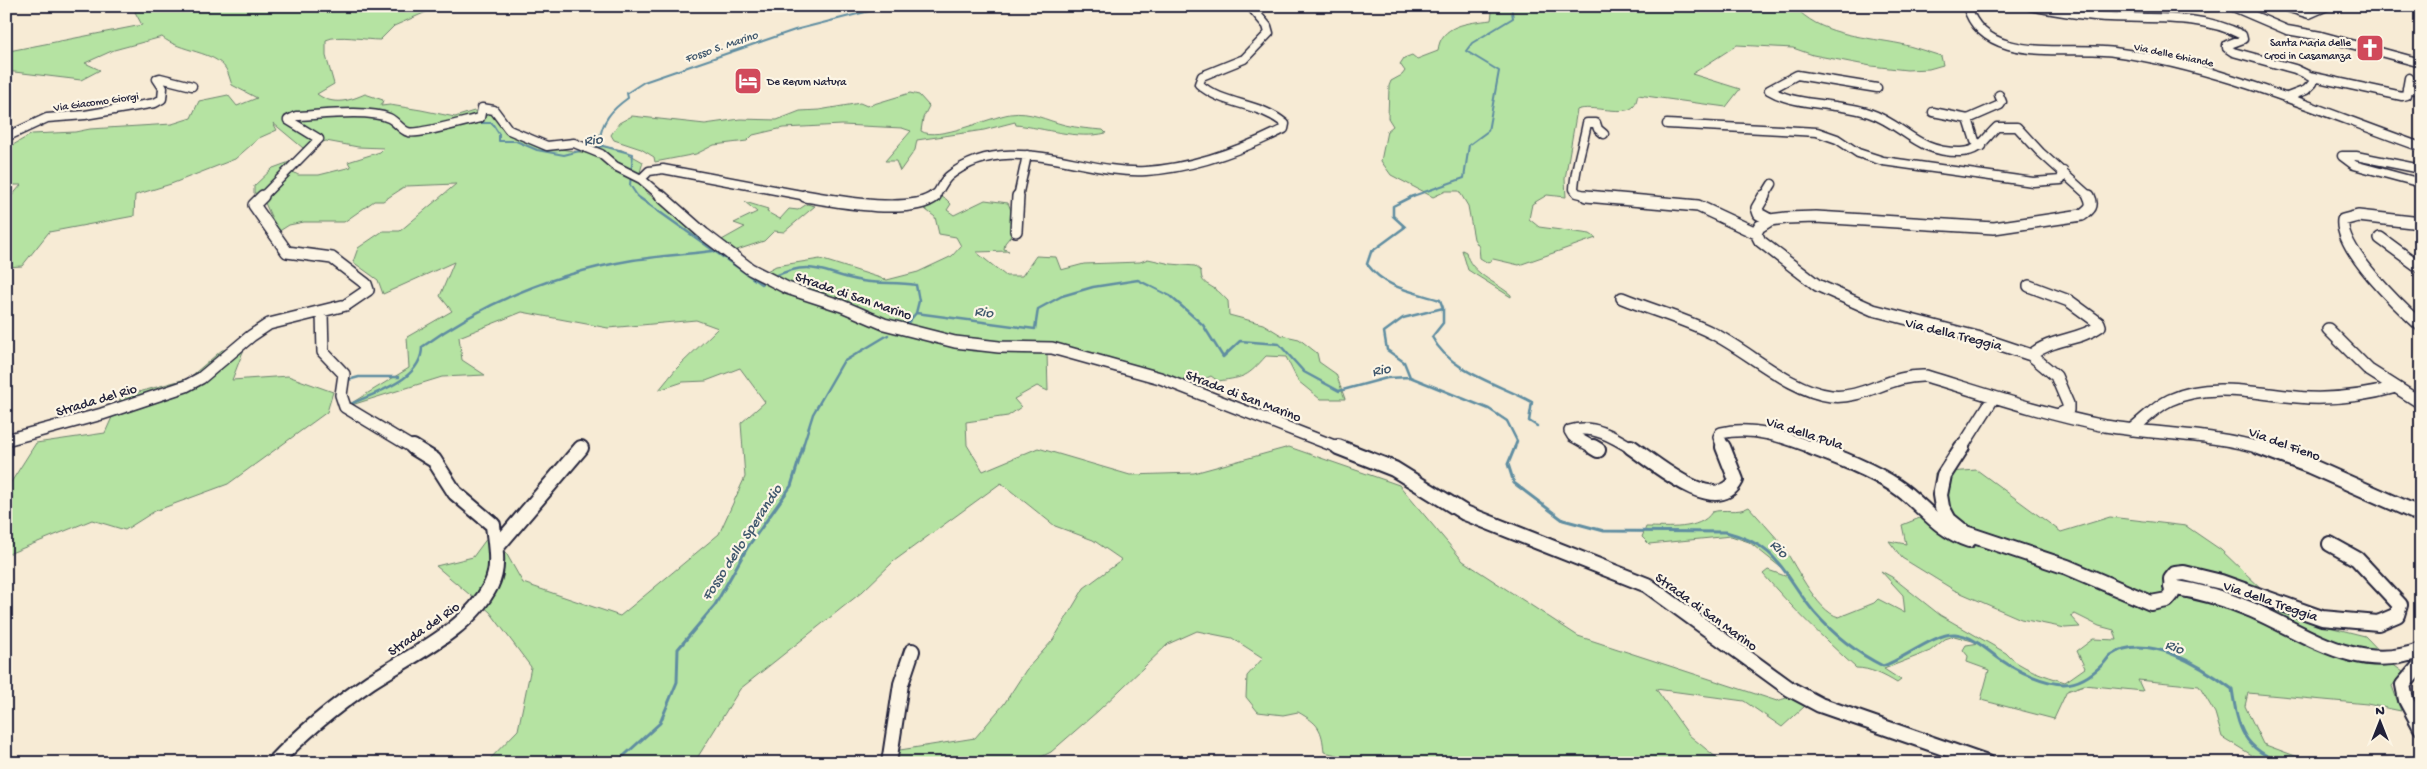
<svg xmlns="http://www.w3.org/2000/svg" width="2427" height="769" font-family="'Gochi Hand',sans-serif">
<rect width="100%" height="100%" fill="#f7ebd5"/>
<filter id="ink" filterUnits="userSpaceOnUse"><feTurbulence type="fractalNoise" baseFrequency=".02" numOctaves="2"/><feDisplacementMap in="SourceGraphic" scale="10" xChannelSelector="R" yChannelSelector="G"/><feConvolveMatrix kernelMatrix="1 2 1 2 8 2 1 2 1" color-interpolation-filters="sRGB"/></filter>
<g filter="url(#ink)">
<!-- green -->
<path fill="#b5e3a2" stroke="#6c826e" d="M139 6H440L394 26 380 40C364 40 338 34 326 40V56L334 84 317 94C333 106 349 101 365 94L383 100 381 106 390 105 421 110 455 117 474 111H489L498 118 505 129 542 146 586 153 591 144 622 150 643 162 638 179 646 192 726 253 888 330 972 351 1047 353 1048 391 1037 386 1014 399 1021 407 1008 416 966 422 967 445 983 471 1038 448 1130 475 1194 473 1289 447 1399 485 1463 561 1578 636 1777 701C1789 697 1797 694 1805 706L1782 727 1744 701 1656 689 1689 735 1723 763H1348L1341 756 1324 752C1322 729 1319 724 1298 712L1283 715 1258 712 1246 697 1247 676 1263 658 1232 638 1197 631 1168 644 1098 711 1051 752 1029 763H895L892 758 900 750 975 738 1004 704 1026 670 1053 640 1084 588 1122 560 1093 540 1055 526 1001 483 894 561 862 592 740 689 694 763H486L518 730 531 667 490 612 436 566 473 557 493 530 523 583 620 616 719 534 745 477 741 423 765 402 740 368 706 381 683 382 659 390 676 369 718 328 696 320 608 328 522 312 459 337 462 360 485 375 442 377 345 407 409 368 407 337 452 311 440 296 454 262 383 294 378 280 353 262 358 248 383 231H400L456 184 406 186 383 201H374L344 222H304L289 225 278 232 265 203 268 195 254 193V186L273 168 295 160 287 168 298 175H319L351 167 348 162 380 152 384 148 358 147 326 141 303 148 273 123 277 130 259 138 235 159 171 184 135 195 134 216 49 232 22 266 6 267V203L21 185H6V149L32 134 75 132 90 129 172 124 191 118 199 101 228 95 237 106 257 98 232 85C230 80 229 74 226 69 215 51 180 52 162 37L114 50 85 63 100 70 81 80 6 71V53L9 51 142 25 135 12Z
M1488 6H1811L1800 7 1799 11C1825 36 1867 37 1901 44 1914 47 1928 52 1941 56L1943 65 1929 69 1907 70 1871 66 1813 55 1793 48 1737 45 1692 74 1740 89 1726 107 1638 95C1637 98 1636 104 1634 106 1626 117 1591 104 1577 110L1565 179 1566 197 1547 195 1532 204 1529 219 1539 227 1590 234 1596 238 1519 265 1493 259 1488 263 1480 258 1479 247 1474 239 1468 206 1459 191H1446L1433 197 1391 175 1381 161 1387 131 1393 126 1388 118 1389 86 1391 81 1402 75 1405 71 1400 64 1404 58 1412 55 1417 59 1438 51C1440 24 1469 23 1491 20L1492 13Z
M910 93 919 95 929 106 923 118 921 131C937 142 990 117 1010 114 1031 111 1045 120 1065 125 1078 128 1090 129 1103 130L1106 133C1077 140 1045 128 1016 125L1015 122 984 130 917 140 915 150 900 171 896 161H885L911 131 902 128 842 125 783 128 753 135 747 141 714 145 696 154 655 162 654 157 641 149 614 140 611 135 619 123 632 116 705 124 740 119 777 120 800 111 819 110 860 103 867 106Z
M939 196 946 199 951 204 947 210 954 215 985 200 1008 203 1013 215 1014 232 1005 243 1004 249 1009 251 976 252 1006 276H1022L1036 256 1056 257 1061 270 1084 264 1140 262 1148 259 1171 264 1195 266 1201 271C1201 283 1206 283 1215 289 1220 292 1224 297 1228 301L1229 315 1263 324 1281 335 1299 339 1317 353 1319 362 1336 374 1345 399H1320L1298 381 1286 357 1266 356C1247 377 1246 377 1218 381L1211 376 1200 381 1199 389 1108 360 994 344 890 324 763 273 776 266 820 259 887 280 918 272 952 256 961 246 956 237 939 234 935 217 921 206Z
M745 202 768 209 767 212 780 219 789 209 798 210 807 204 815 206 784 232 774 231 764 241 734 251 720 241 745 227 734 223 757 212Z
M1462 250 1466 252C1470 273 1496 282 1511 295V297L1468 270Z
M244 349 232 380 288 376 333 392 327 412 228 484 155 511 125 530 92 520 6 555 8 487 36 443 105 433 121 397 189 378 222 350Z
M1977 470 2061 532 2110 517 2186 526 2221 550 2265 592 2303 609 2325 626 2365 636 2391 663 2403 672 2392 686 2401 711 2367 704 2248 693 2245 706 2263 744 2314 763H2265L2222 737 2215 713 2199 686 2138 680 2143 691 2084 685 2067 691 2054 719 1981 700 1989 670 1967 662 1968 656 1963 650 1966 645 1980 643 1954 636 1945 639 1930 651 1884 669 1901 680 1897 683C1884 675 1870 668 1856 668 1823 638 1792 608 1763 574L1768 570 1785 576 1789 574 1749 542 1731 536 1649 544 1642 537 1646 527C1667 527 1700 531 1712 512 1725 508 1737 514 1749 507 1759 519 1770 530 1780 542 1794 561 1816 612 1839 617L1874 603 1878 599 1905 613 1903 595 1881 571 1892 577 1940 615 2006 653C2018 668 2046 676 2065 682L2085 668 2077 651 2093 639 2117 640 2114 630 2099 626 2075 614 2070 616 2080 627 2065 628 2021 619 1954 590 1902 558 1889 541 1906 544 1902 525 1940 510 1935 496V473Z"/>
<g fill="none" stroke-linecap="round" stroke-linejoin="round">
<!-- stream-far2 -->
<path stroke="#5f8da1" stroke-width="2" d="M475 123H492L499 134V141H516L537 150 564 155 583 150
M603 146 599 142C602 121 611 110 628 98L627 93 644 82 795 30 889 6
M594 148 603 146 633 154 630 185 638 197
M1410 197 1464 178 1469 145 1488 131 1499 71 1466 51 1472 43 1513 18 1511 6"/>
<!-- stream-far1 -->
<path stroke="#5f8da1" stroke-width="2.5" d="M637 196 761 284 766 281
M773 277C814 258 823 274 862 281 880 284 898 282 916 285L919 301 916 313 1035 329 1038 309 1062 296 1093 287 1138 280 1170 296 1203 325 1223 357 1240 341 1279 344 1304 372 1339 391 1387 378 1410 377 1489 409 1507 421 1517 441 1514 449
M1443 308V323L1432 337C1451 373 1499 384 1532 402L1529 421 1537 426
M906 325 916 313
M1410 377 1404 362 1387 350 1384 332 1403 318 1443 308 1440 300C1411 291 1386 289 1367 264L1371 252 1405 227 1393 216V206L1413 196
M348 380 359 377H399
M351 404C376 392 422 380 422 347 486 301 555 273 633 260 659 256 686 254 713 251
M802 449 813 414 843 362 888 335"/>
<!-- stream -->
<path stroke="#5f8da1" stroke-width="3" d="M1515 447 1508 464 1514 483 1563 520 1604 531 1726 532C1780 546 1782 573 1814 612 1833 634 1857 653 1883 666 1904 659 1935 633 1955 634 1972 635 1988 651 2001 660 2017 671 2045 684 2064 684 2079 684 2094 673 2104 663 2106 661 2108 657 2111 655 2147 631 2203 667 2232 689 2238 728 2243 750 2284 763
M616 763 660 723 677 682 678 649 715 605 747 548 791 486 803 447"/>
<defs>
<path id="minor-far2" d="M1967 6C1984 66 2068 45 2114 52 2219 66 2322 112 2421 147
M2030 6C2056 11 2083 16 2110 17 2155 19 2201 14 2242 35L2243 39 2227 45V48L2233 52 2295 69 2312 77 2313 83 2306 90 2285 98
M2231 6 2287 30 2321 36 2421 63
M2283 6 2309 14 2327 6
M2309 76 2402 96 2406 95 2409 78
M1877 88 1797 75 1769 90C1797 107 1837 102 1869 113 1905 125 1916 153 1961 152 1981 151 1984 139 1997 127H2017L2040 152 2090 197
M2407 88 2421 91
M1933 112 1968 119
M1667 124 1817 132 1837 139 1858 153 1883 161 2033 182 2061 180 2063 171
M6 137 47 118 85 115 155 103 162 99 163 88 157 79 160 78 192 86
M1982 146 1975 141 1968 119 2000 105 2002 102 1999 95
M2421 169 2356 156H2342L2354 165 2421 183
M262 197 319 139 288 120 296 116C320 115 368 109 389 118 396 121 401 130 408 132 418 135 466 121 480 118L482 108 494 110 509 130 547 146 574 143 601 154 615 166 641 179
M662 197 641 179 649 171 663 169 812 197
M934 197C940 191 942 182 949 176 1007 129 1082 175 1146 171 1193 168 1242 150 1284 129L1285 124C1260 102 1223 106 1199 84L1202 76 1244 59 1269 33 1267 26 1250 6
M1018 197 1027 155
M1594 197 1577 193 1574 189C1575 167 1583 145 1587 123H1596L1598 129 1604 134
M1764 197 1772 184"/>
<path id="minor-far1" d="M661 196 704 234 750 269 787 288 842 306 884 324 955 342 999 347 1052 348 1160 378 1342 449
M805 196C834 201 911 216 935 196
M1586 196 1698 206 1756 233
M1764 196 1757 208 1759 214 1770 220
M2421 223 2358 216 2343 220C2339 249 2400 307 2421 326
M1016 231 1018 196
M2380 238 2421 268
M2029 286 2069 301 2099 323 2100 326C2079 341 2052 338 2031 355
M1622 298C1651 310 1682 318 1710 332 1748 350 1789 391 1831 396 1863 400 1891 374 1926 376 1985 394 2044 414 2105 426 2158 435 2211 433 2263 449
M322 313 323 352 344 374 341 395 345 407 415 449
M2328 329 2369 370 2421 403
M2058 415 2068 410V404L2056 376 2031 355 1977 337 1873 310 1817 285 1760 241 1756 233 1759 227 1770 220 1786 218 1816 217 1994 228 2082 215C2090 209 2094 206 2089 196
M2131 430C2144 420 2155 407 2170 400 2213 380 2265 396 2309 398 2339 399 2368 395 2396 387
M6 440 102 414 186 386 201 378 251 336 269 324 346 305 368 290 366 284 332 258 287 252 254 205 263 196
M1596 449 1573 436 1570 431C1593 424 1614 437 1633 449
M1724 449 1719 437 1721 433C1752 426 1785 437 1815 449
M1961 449 1994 397"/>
<path id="minor" d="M1338 447 1394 469 1465 513 1647 585 1790 689 1820 705 1987 763
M1593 447 1598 450
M1631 447C1652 461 1717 518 1736 480L1723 447
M1811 447C1840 458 1870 469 1896 486 1922 503 1937 530 1969 540
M1962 447 1944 475 1940 495 1942 507 1949 520 1965 533 2067 567 2151 603 2167 600 2172 594 2171 579 2175 574 2184 573 2221 582 2322 618 2378 623 2397 615 2400 605 2357 559 2330 544
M2259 447 2310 466 2421 515
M496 548 581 448
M2171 587C2199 591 2226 599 2252 610 2307 634 2358 675 2421 650
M2421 664 2403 685 2406 700 2421 728
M274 763C303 732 335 706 370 682 411 655 468 631 491 585 500 567 495 545 493 525L455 493 434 460 413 447
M889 763 901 684 912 651"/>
</defs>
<!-- minor-far2 casing -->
<use href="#minor-far2" stroke="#22223b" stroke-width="11"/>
<!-- minor-far1 casing -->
<use href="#minor-far1" stroke="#22223b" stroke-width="14"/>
<!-- minor casing -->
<use href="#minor" stroke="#22223b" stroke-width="18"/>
<!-- minor-far2 -->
<use href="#minor-far2" stroke="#fcf5e5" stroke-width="8"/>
<!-- minor-far1 -->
<use href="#minor-far1" stroke="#fcf5e5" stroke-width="11"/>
<!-- minor -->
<use href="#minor" stroke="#fcf5e5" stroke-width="14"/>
</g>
</g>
<!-- icons -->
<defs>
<symbol id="church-square" viewBox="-11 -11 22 22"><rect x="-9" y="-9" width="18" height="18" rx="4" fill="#d1495b" stroke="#fcf5e5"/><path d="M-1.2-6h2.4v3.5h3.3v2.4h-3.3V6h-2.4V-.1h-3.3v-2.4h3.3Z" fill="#fff"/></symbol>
<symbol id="hotel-square" viewBox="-11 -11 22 22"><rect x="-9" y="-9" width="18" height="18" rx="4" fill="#d1495b" stroke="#fcf5e5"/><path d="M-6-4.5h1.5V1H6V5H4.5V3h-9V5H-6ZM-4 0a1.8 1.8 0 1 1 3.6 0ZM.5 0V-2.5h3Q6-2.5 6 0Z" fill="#fff"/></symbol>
</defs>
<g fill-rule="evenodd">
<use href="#church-square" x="2354" y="32" width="32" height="32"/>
<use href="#hotel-square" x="732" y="65" width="32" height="32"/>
</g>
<g text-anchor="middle" stroke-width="4.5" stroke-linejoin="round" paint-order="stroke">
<!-- far-poi labels -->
<g font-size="11" fill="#22223b" stroke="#fcf5e5" text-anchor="end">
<text x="2351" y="46">Santa Maria delle<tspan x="2351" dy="13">Croci in Casamanza</tspan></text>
<text x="767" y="85" text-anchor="start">De Rerum Natura</text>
</g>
<!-- far-street labels -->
<g font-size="11" fill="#22223b" stroke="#fcf5e5">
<text transform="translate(2174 54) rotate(12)" y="4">Via delle Ghiande</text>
<text transform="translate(96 101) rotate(-8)" y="4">Via Giacomo Giorgi</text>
</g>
<!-- far-water labels -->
<g font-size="12" font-style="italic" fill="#40586e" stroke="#fcf5e5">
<text transform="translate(721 46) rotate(-19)" y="4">Fosso S. Marino</text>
</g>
<!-- street labels -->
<g font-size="14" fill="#22223b" stroke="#fcf5e5">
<text transform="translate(854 295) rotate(19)" y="5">Strada di San Marino</text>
<text transform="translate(1954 333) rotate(14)" y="5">Via della Treggia</text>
<text transform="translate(1244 395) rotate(21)" y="5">Strada di San Marino</text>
<text transform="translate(96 399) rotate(-17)" y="5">Strada del Rio</text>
<text transform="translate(1805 432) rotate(18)" y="5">Via della Pula</text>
<text transform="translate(2285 443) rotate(20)" y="5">Via del Fieno</text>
<text transform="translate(2271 600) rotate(19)" y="5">Via della Treggia</text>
<text transform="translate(1707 611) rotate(36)" y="5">Strada di San Marino</text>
<text transform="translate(423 628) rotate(-35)" y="5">Strada del Rio</text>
</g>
<!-- water labels -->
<g font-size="15" font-style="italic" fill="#40586e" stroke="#fcf5e5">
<text transform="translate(593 139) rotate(-7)" y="5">Rio</text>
<text transform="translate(984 311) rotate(7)" y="5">Rio</text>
<text transform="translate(1381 369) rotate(-11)" y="5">Rio</text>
<text transform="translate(741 542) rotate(-57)" y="5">Fosso dello Sperandio</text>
<text transform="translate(1780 548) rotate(46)" y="5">Rio</text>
<text transform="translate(2175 646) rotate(20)" y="5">Rio</text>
</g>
</g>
<!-- margin -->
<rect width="2427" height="769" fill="none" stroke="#fcf5e5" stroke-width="25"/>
<rect x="12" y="12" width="2402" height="744" fill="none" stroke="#22223b" stroke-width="2" filter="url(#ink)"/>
<!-- north arrow -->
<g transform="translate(2380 722)" stroke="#fcf5e5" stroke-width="4" paint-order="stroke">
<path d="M0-4L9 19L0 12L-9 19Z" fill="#22223b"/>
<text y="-8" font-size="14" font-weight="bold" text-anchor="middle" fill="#22223b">N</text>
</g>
</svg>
